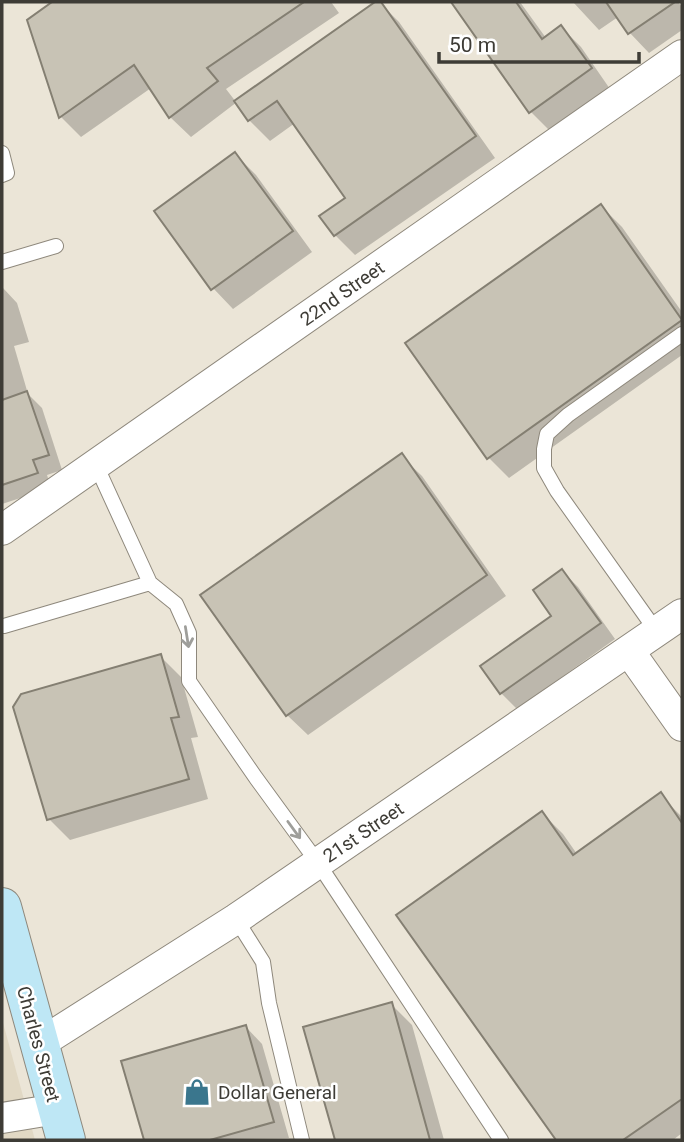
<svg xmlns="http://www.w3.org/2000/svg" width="684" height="1142" font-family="Roboto,sans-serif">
<rect width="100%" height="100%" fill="#ebe5d7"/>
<!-- built -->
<path fill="#e1d8c4" d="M2 1019 35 1140H2Z"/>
<!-- shadow -->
<path fill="#0003" d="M55 2H331L339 13 226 89 236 102 379 2 399 22 495 158 355 255 335 235 347 198 295 123 270 141 249 120 237 102 191 137 170 117 151 88 81 137 61 117 29 20Z
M453 2H520L546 38 561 27 581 47 610 89 550 131 530 111Z
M573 2H678L682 7V30L649 53 630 33 618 17 599 30Z
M235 154 256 175 312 252 233 309 213 288Z
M601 206 622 227 682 312V355L509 478 488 457Z
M3 288 17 303 29 342 14 346 28 394 42 408 62 470 47 475 51 488 2 504Z
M401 456 422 476 506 596 308 735 287 715Z
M562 571 578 587 615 639 517 709 501 693 553 616Z
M160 656 181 677 198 737 191 738 208 799 70 840 49 819Z
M660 795 682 817V1133L673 1140H558L399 915 542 813 563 834 577 854Z
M391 1004 412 1025 444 1140H337L306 1028Z
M246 1027 262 1044 289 1138 146 1140 123 1062Z"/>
<!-- building -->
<path fill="#c8c3b5" stroke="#847f72" stroke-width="2" d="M52 2H304L207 68 218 81 169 118 134 65 59 118 27 20Z
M375 2H381L476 136 334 236 319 216 345 198 277 101 248 121 234 101Z
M451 2H516L542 39 561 25 592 68 529 113Z
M606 2H675L628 34Z
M235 152 293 231 211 290 154 211Z
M601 204 682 320 487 459 405 343Z
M27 391 49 455 33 460 38 473 2 485V400Z
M402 453 487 575 286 716 200 595Z
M562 569 601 623 500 694 480 666 551 616 533 590Z
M161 654 179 717 171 718 189 779 47 820 13 707 21 694Z
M661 792 682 823V1099L623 1140H556L396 915 542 811 573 855Z
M392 1002 430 1140H335L303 1027Z
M246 1025 274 1122 210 1140H144L121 1061Z"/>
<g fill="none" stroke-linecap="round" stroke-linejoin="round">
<defs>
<path id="service" d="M2 153 7 173 2 175
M2 262 56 246
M96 465 150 583 176 604 189 633V681L256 778 318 863 501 1140
M4 626 150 583
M657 632 557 491 544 468V449L547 434 568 415 682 334
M236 919 263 962 269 1003 302 1140"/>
<path id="minor" d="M2 530 682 55
M629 651 682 726
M39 1044 236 919 682 614
M2 1118 57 1109"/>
<path id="secondary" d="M2 907 66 1140"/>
</defs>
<!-- service casing -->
<use href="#service" stroke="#8e887c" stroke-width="16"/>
<!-- minor casing -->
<use href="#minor" stroke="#8e887c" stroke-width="32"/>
<!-- secondary casing -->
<use href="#secondary" stroke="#8e887c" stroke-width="40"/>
<!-- service -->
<use href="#service" stroke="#fff" stroke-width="14"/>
<!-- minor -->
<use href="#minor" stroke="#fff" stroke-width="30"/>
<!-- secondary -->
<use href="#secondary" stroke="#bee7f5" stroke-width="38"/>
</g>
<!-- one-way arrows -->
<defs><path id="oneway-shaft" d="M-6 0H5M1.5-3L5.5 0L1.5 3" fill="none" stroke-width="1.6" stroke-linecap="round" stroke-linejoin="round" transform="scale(1.75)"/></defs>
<g stroke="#9e9e9a">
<use href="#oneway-shaft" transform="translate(187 637) rotate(81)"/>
<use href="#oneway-shaft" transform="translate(294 830) rotate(54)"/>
</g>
<!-- icons -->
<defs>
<symbol id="shop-bare" viewBox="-9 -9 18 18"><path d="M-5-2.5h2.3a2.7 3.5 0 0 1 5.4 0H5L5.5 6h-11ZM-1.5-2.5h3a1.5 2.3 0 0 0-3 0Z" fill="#3a768d" stroke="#fff" stroke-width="2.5" paint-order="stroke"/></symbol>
</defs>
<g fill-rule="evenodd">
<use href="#shop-bare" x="178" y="1073" width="38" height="38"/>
</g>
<g text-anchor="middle" stroke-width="5" stroke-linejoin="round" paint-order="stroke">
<!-- street labels -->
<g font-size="19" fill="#3e3c36" stroke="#fff">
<text transform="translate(342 293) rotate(-35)" y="7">22nd Street</text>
<text transform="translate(363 832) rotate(-34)" y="7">21st Street</text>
<text transform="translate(39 1044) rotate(75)" y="7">Charles Street</text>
</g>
<!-- poi labels -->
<g font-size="19" fill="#3e3c36" stroke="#fff" text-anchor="start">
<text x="218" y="1099">Dollar General</text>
</g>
</g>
<!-- border -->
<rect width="684" height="1142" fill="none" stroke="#3e3c36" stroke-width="7"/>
<!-- scale -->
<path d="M439 52v10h200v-10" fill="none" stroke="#3e3c36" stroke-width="3.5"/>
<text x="449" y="52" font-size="21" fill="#3e3c36" stroke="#ffffff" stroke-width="5" paint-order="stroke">50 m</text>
</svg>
